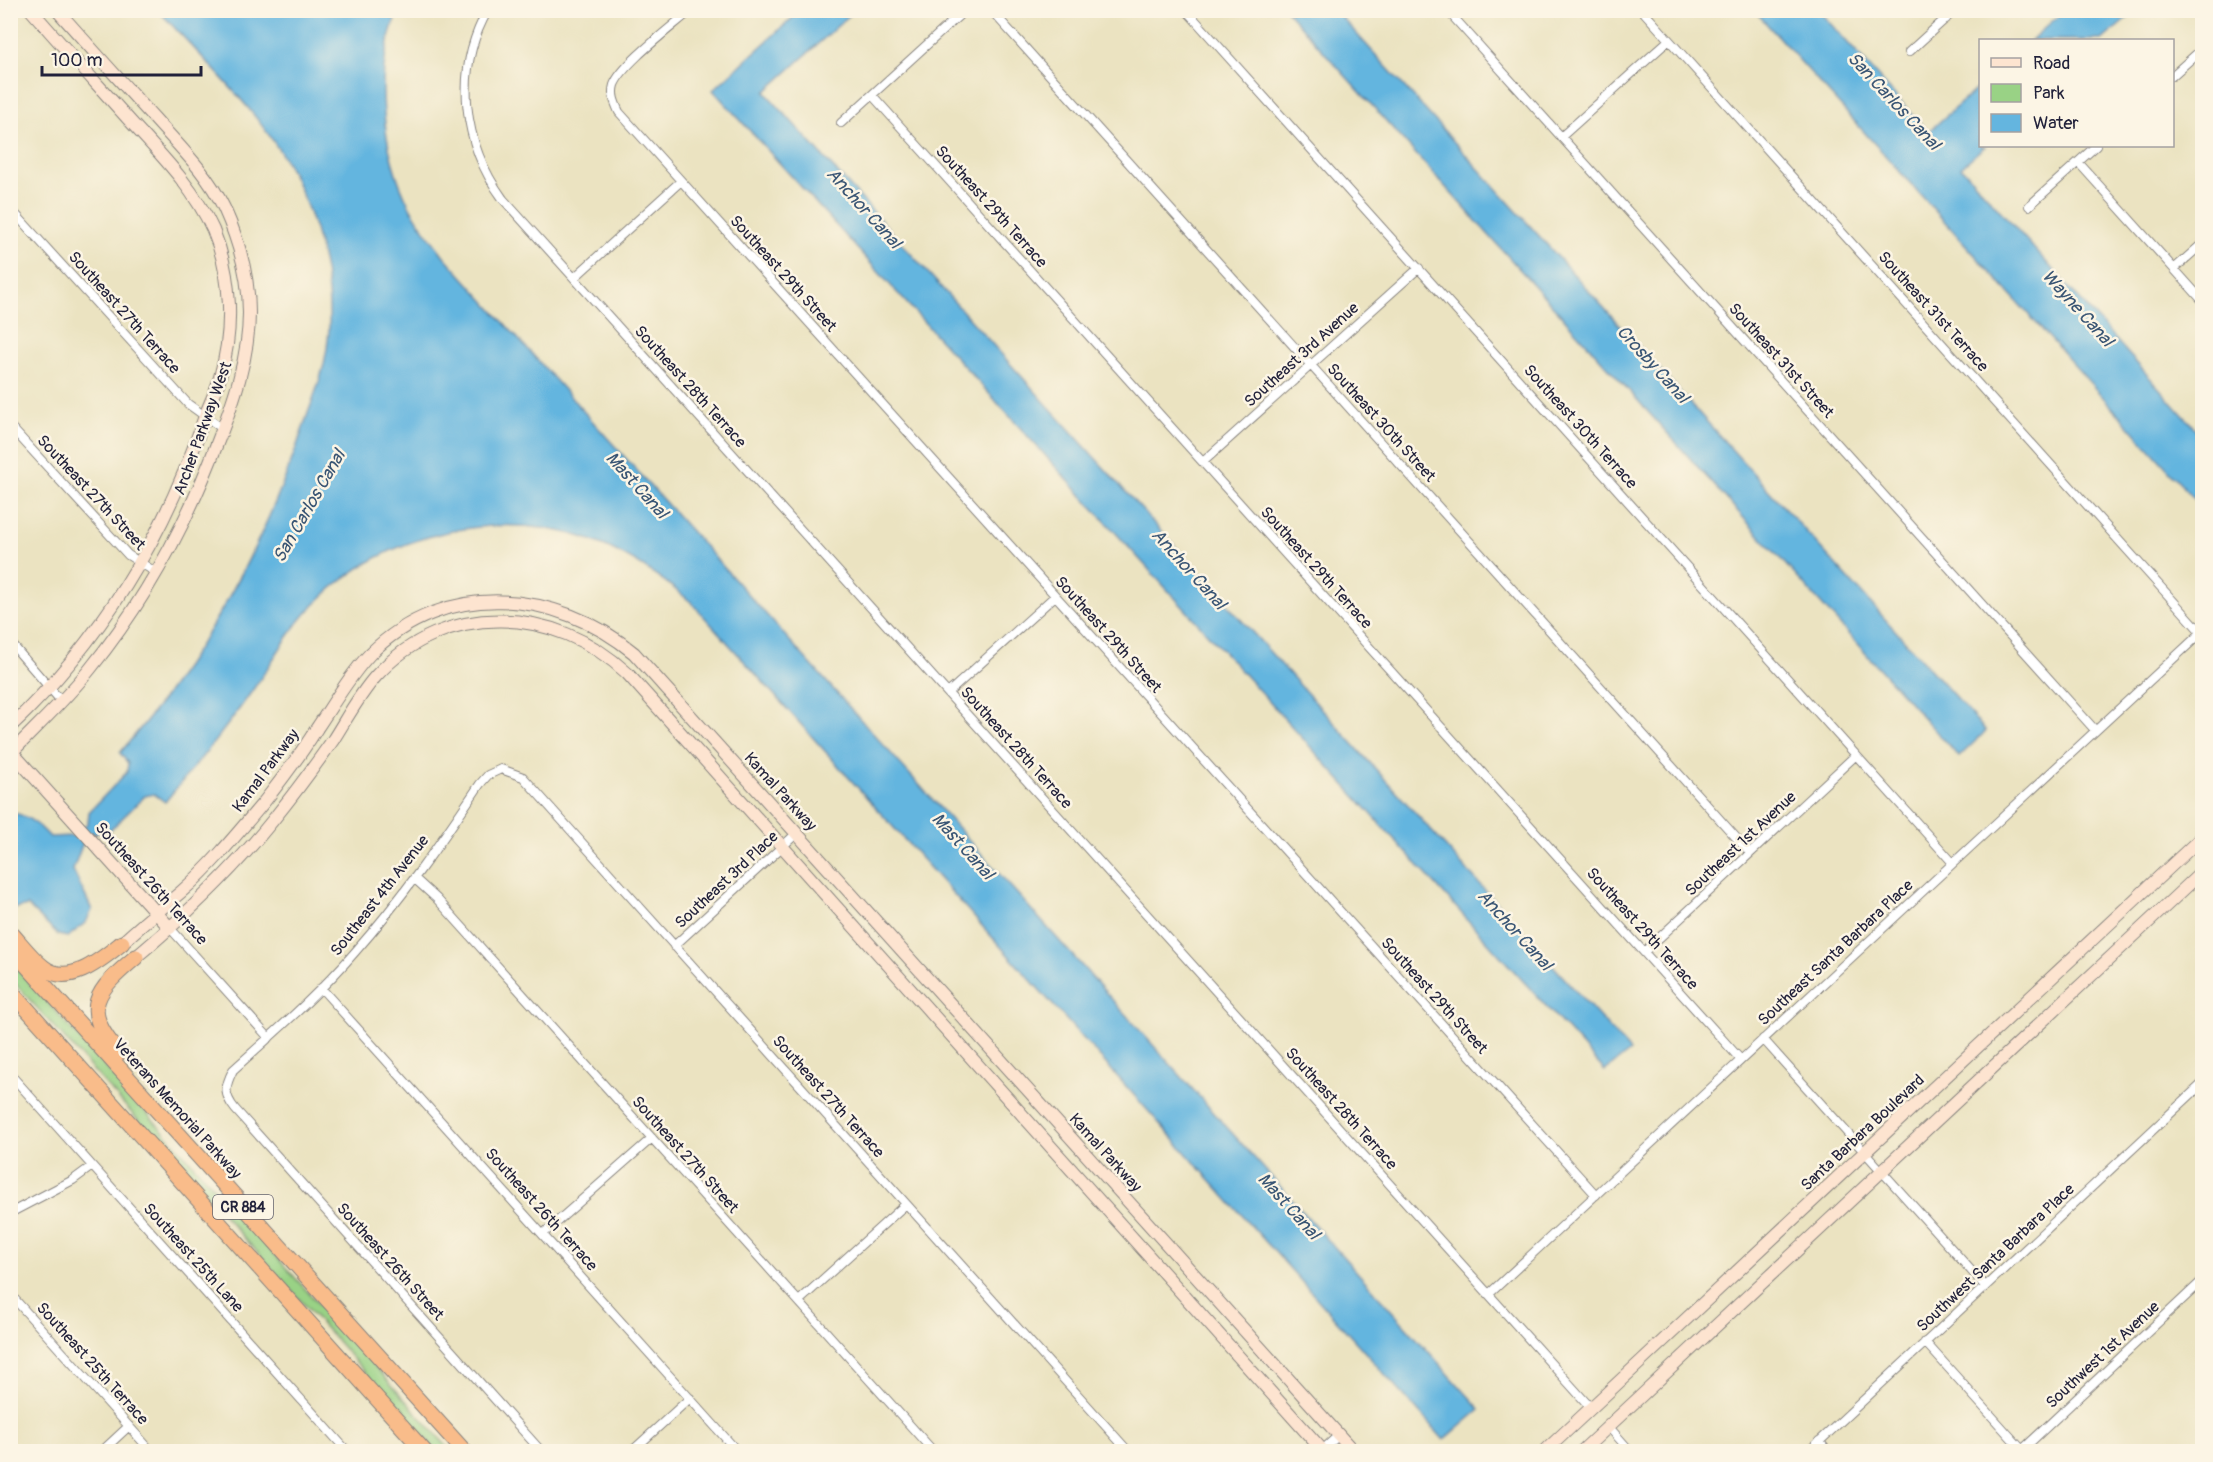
<svg xmlns="http://www.w3.org/2000/svg" width="2213" height="1462" font-family="Pangolin,sans-serif">
<rect width="100%" height="100%" fill="#fcf5e5"/>
<filter id="ink" filterUnits="userSpaceOnUse"><feTurbulence type="fractalNoise" baseFrequency=".0167" numOctaves="2"/><feDisplacementMap in="SourceGraphic" scale="12" xChannelSelector="R" yChannelSelector="G"/><feConvolveMatrix kernelMatrix="1 2 1 2 8 2 1 2 1" color-interpolation-filters="sRGB"/></filter>
<filter id="wash" filterUnits="userSpaceOnUse"><feTurbulence type="fractalNoise" baseFrequency=".008" numOctaves="4" result="noise"/><feDisplacementMap in="SourceGraphic" scale="24" xChannelSelector="R" yChannelSelector="G"/><feGaussianBlur stdDeviation="1.35" result="paint"/><feColorMatrix in="noise" values="0 0 0 0 0 0 0 0 0 0 0 0 0 0 0 0 0 1.4 0 .05"/><feComposite in="paint" operator="in"/></filter>
<g filter="url(#wash)">
<rect width="100%" height="100%" fill="#ebe3c1"/>
<!-- green -->
<path fill="#99d285" stroke="#5e7a60" stroke-width="1.5" d="M11 962 451 1451H436L11 979Z"/>
<!-- water -->
<path fill="#64b5df" stroke="#436c8d" stroke-width="1.5" d="M249 10 259 13 264 10 398 11C373 70 381 151 410 207 420 225 432 240 444 256L1480 1409 1444 1440 691 602C659 575 622 550 582 537 492 509 386 534 319 600 291 626 274 660 252 691 225 730 195 766 165 802L154 794 145 796 108 832H97L82 845 73 870 92 910 86 922 68 937 58 935 28 906 11 909 10 813C26 813 40 826 50 837L73 836 88 823 89 812 127 772 128 763 120 753C203 656 263 549 303 428 310 405 321 382 325 359 337 302 322 239 299 187 269 119 208 65 159 11Z
M800 11H854L765 92 1630 1051 1605 1071 713 90Z
M1287 11H1336L1986 731 1959 757Z
M1755 11H1819L1928 132 1980 86V146H1985L1961 167 2202 436V507Z
M2064 11 2065 10 2136 11 2102 40H2031Z"/>
</g>
<g filter="url(#ink)">
<g fill="none" stroke-linecap="round" stroke-linejoin="round">
<defs>
<path id="street" d="M488 10C453 71 463 144 503 199L1591 1408
M691 10C672 27 622 64 614 85 611 95 615 103 619 112L1596 1195
M991 10 1750 853
M1186 10 1953 863
M1447 10 2095 730
M1642 10 2202 633
M1939 10 1946 19
M1909 52 1955 10
M2172 76 2202 49
M872 95 1741 1060
M841 123 965 10
M1561 137 1669 40
M2078 162 2202 300
M2029 206 2096 146
M10 208 188 404 223 429
M2174 269 2202 244
M574 278 681 181
M10 426 128 555 157 573
M1203 462 1419 268
M10 642 61 701
M948 693 1055 596
M414 878 437 899 934 1452
M170 928 269 1038
M674 946 797 833
M1644 952 1856 755
M321 988 738 1452
M1763 1039 1985 1286
M10 1074 348 1452
M10 1213 73 1180 92 1166
M543 1234 652 1138
M10 1294 152 1452
M1489 1294 2202 632
M799 1301 906 1204
M1925 1342 2024 1452
M1608 1426 1631 1452
M1819 1441 1828 1452
M2022 1450 2202 1281
M101 1452 129 1426
M542 1452 235 1109C223 1094 225 1086 233 1070 275 1032 318 995 355 952 401 900 441 842 480 784L488 775 501 769 523 777 1129 1452
M631 1452 690 1398
M1320 1452 1339 1435
M1808 1452 2202 1084"/>
<path id="secondary" d="M10 727C100 642 165 536 204 419 209 405 216 392 220 377 234 330 232 276 213 230 194 188 162 156 131 122 98 85 64 48 31 10
M10 750 170 928
M12 752C38 725 66 699 90 669 146 600 187 524 218 441 234 400 249 357 249 313 249 277 239 241 224 208 208 174 179 146 155 119 122 83 90 47 57 10
M122 943C141 925 161 909 181 892 211 866 238 833 264 802 283 778 301 754 317 728 334 703 349 676 370 654 445 579 557 589 634 653L1354 1452
M136 957C185 916 233 870 273 820 294 794 314 767 333 740 347 718 359 695 376 676 446 599 555 606 627 673L1324 1452
M1544 1452 2202 837
M1581 1452 2202 872"/>
<path id="highway" d="M10 932C21 944 31 958 43 967 69 988 102 959 122 943
M10 947 465 1452
M10 990 425 1452
M119 1053C79 1008 96 991 136 957"/>
</defs>
<!-- street casing -->
<use href="#street" stroke="#86827e" stroke-width="10"/>
<!-- secondary casing -->
<use href="#secondary" stroke="#86827e" stroke-width="14"/>
<!-- highway casing -->
<use href="#highway" stroke="#86827e" stroke-width="17"/>
<!-- street -->
<use href="#street" stroke="#fff" stroke-width="8"/>
<!-- secondary -->
<use href="#secondary" stroke="#fde4d0" stroke-width="12"/>
<!-- highway -->
<use href="#highway" stroke="#f9bc8a" stroke-width="15"/>
</g>
</g>
<g text-anchor="middle" stroke-width="5" stroke-linejoin="round" paint-order="stroke">
<!-- shield labels -->
<rect fill="#fcf5e5" stroke="#63616e" stroke-width="1.5" x="213" y="1195" width="60" height="24" rx="4.5"/>
<g font-size="15" font-weight="bold" fill="#22223b">
<text x="243" y="1212">CR 884</text>
</g>
<!-- street labels -->
<g font-size="16" fill="#22223b" stroke="#fcf5e5">
<text transform="translate(992 206) rotate(48)" y="6">Southeast 29th Terrace</text>
<text transform="translate(784 273) rotate(48)" y="6">Southeast 29th Street</text>
<text transform="translate(1934 311) rotate(48)" y="6">Southeast 31st Terrace</text>
<text transform="translate(125 312) rotate(48)" y="6">Southeast 27th Terrace</text>
<text transform="translate(1301 354) rotate(-42)" y="6">Southeast 3rd Avenue</text>
<text transform="translate(1782 360) rotate(48)" y="6">Southeast 31st Street</text>
<text transform="translate(691 386) rotate(48)" y="6">Southeast 28th Terrace</text>
<text transform="translate(1382 422) rotate(48)" y="6">Southeast 30th Street</text>
<text transform="translate(1581 426) rotate(48)" y="6">Southeast 30th Terrace</text>
<text transform="translate(202 428) rotate(-70)" y="6">Archer Parkway West</text>
<text transform="translate(92 492) rotate(47)" y="6">Southeast 27th Street</text>
<text transform="translate(1317 567) rotate(48)" y="6">Southeast 29th Terrace</text>
<text transform="translate(1109 634) rotate(48)" y="6">Southeast 29th Street</text>
<text transform="translate(1017 747) rotate(48)" y="6">Southeast 28th Terrace</text>
<text transform="translate(265 770) rotate(-53)" y="6">Kamal Parkway</text>
<text transform="translate(781 791) rotate(48)" y="6">Kamal Parkway</text>
<text transform="translate(1740 843) rotate(-43)" y="6">Southeast 1st Avenue</text>
<text transform="translate(726 879) rotate(-43)" y="6">Southeast 3rd Place</text>
<text transform="translate(152 883) rotate(48)" y="6">Southeast 26th Terrace</text>
<text transform="translate(379 895) rotate(-52)" y="6">Southeast 4th Avenue</text>
<text transform="translate(1643 928) rotate(48)" y="6">Southeast 29th Terrace</text>
<text transform="translate(1835 952) rotate(-43)" y="6">Southeast Santa Barbara Place</text>
<text transform="translate(1435 995) rotate(48)" y="6">Southeast 29th Street</text>
<text transform="translate(829 1096) rotate(48)" y="6">Southeast 27th Terrace</text>
<text transform="translate(178 1108) rotate(48)" y="6">Veterans Memorial Parkway</text>
<text transform="translate(1342 1108) rotate(48)" y="6">Southeast 28th Terrace</text>
<text transform="translate(1862 1132) rotate(-43)" y="6">Santa Barbara Boulevard</text>
<text transform="translate(1106 1152) rotate(48)" y="6">Kamal Parkway</text>
<text transform="translate(686 1154) rotate(48)" y="6">Southeast 27th Street</text>
<text transform="translate(542 1209) rotate(48)" y="6">Southeast 26th Terrace</text>
<text transform="translate(194 1257) rotate(48)" y="6">Southeast 25th Lane</text>
<text transform="translate(1995 1257) rotate(-43)" y="6">Southwest Santa Barbara Place</text>
<text transform="translate(391 1261) rotate(48)" y="6">Southeast 26th Street</text>
<text transform="translate(2102 1354) rotate(-43)" y="6">Southwest 1st Avenue</text>
<text transform="translate(93 1363) rotate(48)" y="6">Southeast 25th Terrace</text>
</g>
<!-- water labels -->
<g font-size="18" font-style="italic" fill="#395574" stroke="#fcf5e5">
<text transform="translate(1894 101) rotate(47)" y="6">San Carlos Canal</text>
<text transform="translate(864 208) rotate(48)" y="6">Anchor Canal</text>
<text transform="translate(2078 308) rotate(48)" y="6">Wayne Canal</text>
<text transform="translate(1653 364) rotate(48)" y="6">Crosby Canal</text>
<text transform="translate(637 485) rotate(48)" y="6">Mast Canal</text>
<text transform="translate(309 506) rotate(-60)" y="6">San Carlos Canal</text>
<text transform="translate(1189 569) rotate(48)" y="6">Anchor Canal</text>
<text transform="translate(963 846) rotate(48)" y="6">Mast Canal</text>
<text transform="translate(1515 930) rotate(48)" y="6">Anchor Canal</text>
<text transform="translate(1289 1206) rotate(48)" y="6">Mast Canal</text>
</g>
</g>
<!-- margin -->
<rect width="2213" height="1462" fill="none" stroke="#fcf5e5" stroke-width="36"/>
<!-- legend -->
<rect x="1979" y="39" width="195" height="108" fill="#fcf5e5" stroke="#a5a1a1" stroke-width="1.5"/>
<rect x="1991" y="58" width="30" height="9" fill="#fde4d0" stroke="#a5a1a1" stroke-width="1.5"/>
<text x="2033" y="69" font-size="18" fill="#22223b">Road</text>
<rect x="1991" y="84" width="30" height="18" fill="#99d285" stroke="#a5a1a1" stroke-width="1.5"/>
<text x="2033" y="99" font-size="18" fill="#22223b">Park</text>
<rect x="1991" y="114" width="30" height="18" fill="#64b5df" stroke="#a5a1a1" stroke-width="1.5"/>
<text x="2033" y="129" font-size="18" fill="#22223b">Water</text>
<!-- scale -->
<path d="M42 66v9h159v-9" fill="none" stroke="#22223b" stroke-width="3"/>
<text x="51" y="66" font-size="18" fill="#22223b" stroke="#fcf5e5" stroke-width="4.5" paint-order="stroke">100 m</text>
</svg>
